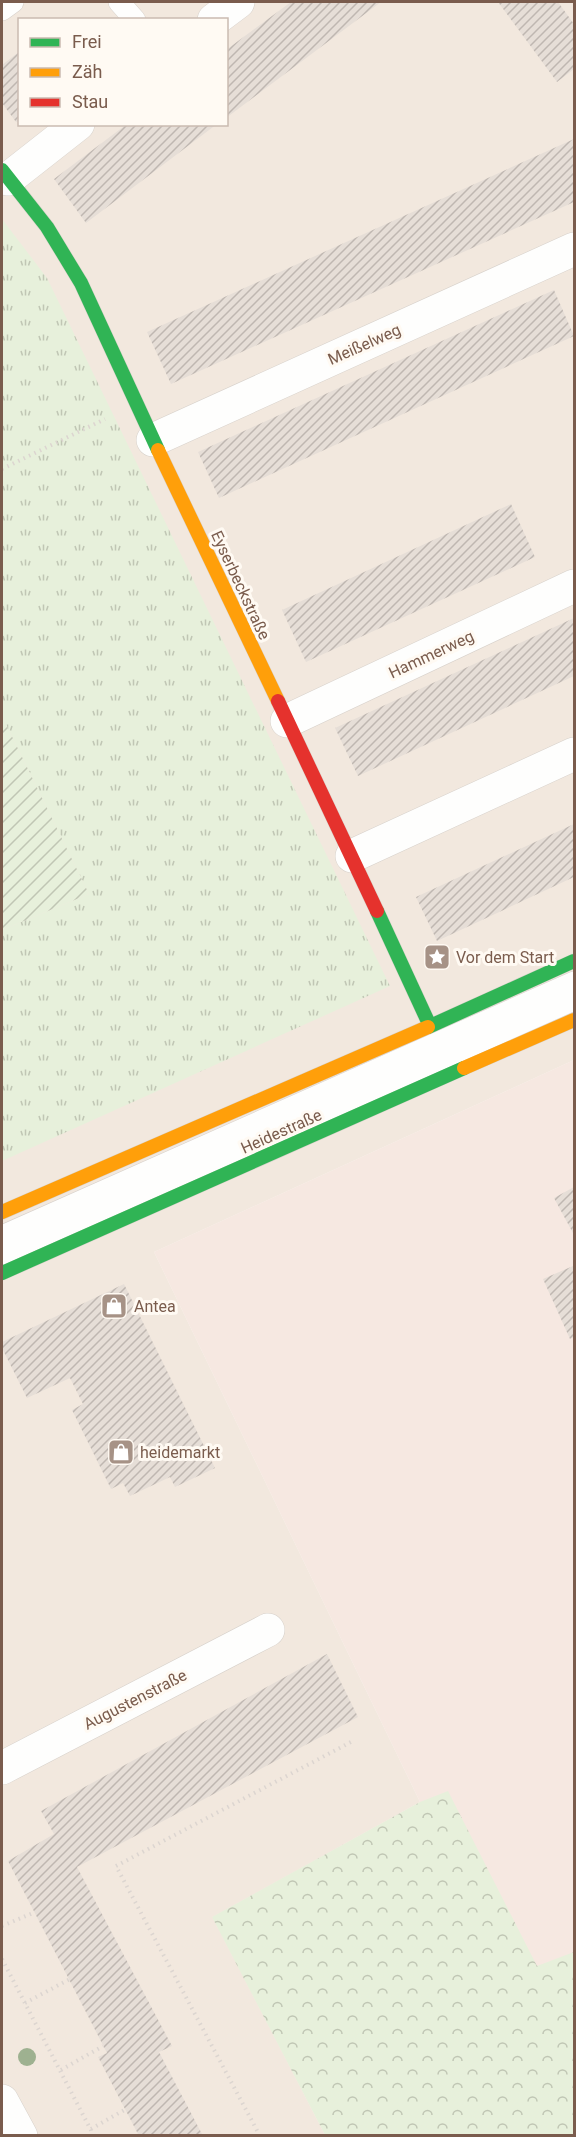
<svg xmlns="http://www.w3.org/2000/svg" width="576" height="2137" font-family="Roboto,sans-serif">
<defs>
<pattern id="grass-tufts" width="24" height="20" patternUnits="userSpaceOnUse" patternTransform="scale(1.5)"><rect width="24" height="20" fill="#e7f0db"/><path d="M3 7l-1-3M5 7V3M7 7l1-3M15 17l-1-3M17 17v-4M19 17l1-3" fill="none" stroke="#c0c6b4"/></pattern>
<pattern id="forest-crowns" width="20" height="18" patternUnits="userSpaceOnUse" patternTransform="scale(1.5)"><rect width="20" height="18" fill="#e7f0db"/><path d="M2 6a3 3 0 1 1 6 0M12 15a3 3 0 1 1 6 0" fill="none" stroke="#c0c6b4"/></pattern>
<pattern id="garden-furrows" width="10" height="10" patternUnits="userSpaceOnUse" patternTransform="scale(1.5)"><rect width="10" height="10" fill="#e7f0db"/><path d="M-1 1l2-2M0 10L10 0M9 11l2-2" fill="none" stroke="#c0c6b4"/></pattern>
<pattern id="building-hatch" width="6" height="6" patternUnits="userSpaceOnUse" patternTransform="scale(1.5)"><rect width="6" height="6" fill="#e6ded7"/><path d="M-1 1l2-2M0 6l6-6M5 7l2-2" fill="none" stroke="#bfb7b1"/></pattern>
</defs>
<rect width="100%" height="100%" fill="#f9f5f0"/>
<!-- residential -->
<path fill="#f2e8de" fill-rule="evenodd" d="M2 2H574V1060L154 1252 420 1802 213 1917 325 2135 2 2136ZM20 20H226V124H20Z"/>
<!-- commercial -->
<path fill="#f6e8e1" d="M574 1060V2135H325L212 1917 420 1802 154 1252Z"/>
<!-- grass -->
<path fill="url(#grass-tufts)" d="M2 219 47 278 390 986 2 1161V930L89 894 2 716Z"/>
<!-- forest -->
<path fill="url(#forest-crowns)" d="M448 1791 537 1966 574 1952V2135H325L212 1917 420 1802Z"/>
<!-- garden -->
<path fill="url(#garden-furrows)" d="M2 716 89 894 2 930Z"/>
<!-- building -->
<path fill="url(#building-hatch)" d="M291 2H381L226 118V50Z
M498 2H558L574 24V69L557 82Z
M20 51V120L16 122 2 103V65Z
M127 124H217L86 223 54 179Z
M574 139V202L171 384 147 332Z
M554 290 574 336 219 498 198 452Z
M511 504 535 557 306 662 282 610Z
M574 618V676L358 776 335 728Z
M574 824V877L437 941 416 897Z
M574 1187V1235L554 1198Z
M573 1266 574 1337 570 1339 543 1279Z
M124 1284 215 1468 175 1487 170 1477 130 1496 123 1483 111 1489 72 1410 83 1404 70 1378 27 1398 2 1348V1342Z
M327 1654 358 1717 77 1867 172 2046 159 2052 203 2136H139L98 2057 107 2053 8 1861 54 1834 41 1811Z"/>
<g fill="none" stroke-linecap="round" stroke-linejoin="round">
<defs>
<path id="lane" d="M119 2 135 20
M2 10 13 2
M2 1236 574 982
M2 1254 574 1000"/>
<path id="street" d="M214 20 238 2
M8 179 78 124
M153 440 574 249
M287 721 574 586
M352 856 574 754
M2 1768 268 1630
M2 2101 21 2136"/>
<path id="fast" d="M2 170 47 227 81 283 158 450
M377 911 430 1026
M428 1027 574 961
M2 1273 464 1068"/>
<path id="slow" d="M158 450 278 701
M464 1068 574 1020
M2 1212 428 1027"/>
<path id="jam" d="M278 701 377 911"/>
</defs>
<!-- lane casing -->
<use href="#lane" stroke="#d7d1cb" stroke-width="22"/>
<!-- street casing -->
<use href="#street" stroke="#d7d1cb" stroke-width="34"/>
<!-- fast casing -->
<use href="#fast" stroke="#d9d2cb" stroke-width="15"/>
<!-- slow casing -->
<use href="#slow" stroke="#d9d2cb" stroke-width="15"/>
<!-- jam casing -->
<use href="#jam" stroke="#d9d2cb" stroke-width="15"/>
<!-- path -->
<path stroke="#dcd5d0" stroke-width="4" stroke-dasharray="1.5 4.5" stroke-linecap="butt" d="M2 469 105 419
M2 1926 33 1913
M2 1959 94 2136
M25 2003 70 1979
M61 2070 103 2046
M91 2129 126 2109
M260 2136 116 1866 351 1742"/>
<!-- lane -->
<use href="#lane" stroke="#fefefd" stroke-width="21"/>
<!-- street -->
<use href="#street" stroke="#fefefd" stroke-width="33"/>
<!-- fast -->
<use href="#fast" stroke="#30b455" stroke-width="14"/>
<!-- slow -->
<use href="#slow" stroke="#ff9f0a" stroke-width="14"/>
<!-- jam -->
<use href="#jam" stroke="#e5322d" stroke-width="14"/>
</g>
<!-- trees -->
<circle fill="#9eb190" cx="27" cy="2057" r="9"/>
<!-- icons -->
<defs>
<symbol id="sight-square" viewBox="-11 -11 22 22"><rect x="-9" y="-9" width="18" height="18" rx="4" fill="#a69286" stroke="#fffaf3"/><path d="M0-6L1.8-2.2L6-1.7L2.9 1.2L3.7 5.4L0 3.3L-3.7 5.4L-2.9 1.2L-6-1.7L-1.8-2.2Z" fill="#fff"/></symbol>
<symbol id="shop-square" viewBox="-11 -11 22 22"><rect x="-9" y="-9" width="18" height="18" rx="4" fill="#a69286" stroke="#fffaf3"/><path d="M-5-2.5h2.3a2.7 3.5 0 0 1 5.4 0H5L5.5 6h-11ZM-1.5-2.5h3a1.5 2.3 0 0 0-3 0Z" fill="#fff"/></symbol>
</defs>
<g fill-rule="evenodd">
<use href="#sight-square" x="422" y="942" width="30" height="30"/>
<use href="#shop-square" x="99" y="1291" width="30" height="30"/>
<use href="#shop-square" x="106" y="1437" width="30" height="30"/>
</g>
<g text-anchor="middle" stroke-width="6" stroke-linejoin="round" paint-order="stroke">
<!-- street labels -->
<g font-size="16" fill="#7a5c4d" stroke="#fffaf3">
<text transform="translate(364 344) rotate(-24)" y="6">Meißelweg</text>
<text transform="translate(241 585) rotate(65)" y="6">Eyserbeckstraße</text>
<text transform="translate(431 654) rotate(-25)" y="6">Hammerweg</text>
<text transform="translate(281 1131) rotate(-24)" y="6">Heidestraße</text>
<text transform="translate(135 1699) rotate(-27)" y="6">Augustenstraße</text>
</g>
<!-- poi labels -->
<g font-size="16" fill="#7a5c4d" stroke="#fffaf3" text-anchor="start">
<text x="456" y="963">Vor dem Start</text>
<text x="134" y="1312">Antea</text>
<text x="140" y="1458">heidemarkt</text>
</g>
</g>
<!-- border -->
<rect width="576" height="2137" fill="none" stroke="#7a5c4d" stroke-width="6"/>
<!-- legend -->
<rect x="18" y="18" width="210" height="108" fill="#fffaf3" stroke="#cabbb1" stroke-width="1.5"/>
<rect x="30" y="38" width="30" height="9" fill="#30b455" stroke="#cabbb1" stroke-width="1.5"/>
<text x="72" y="48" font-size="18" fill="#7a5c4d">Frei</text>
<rect x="30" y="68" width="30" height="9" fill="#ff9f0a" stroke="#cabbb1" stroke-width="1.5"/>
<text x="72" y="78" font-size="18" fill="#7a5c4d">Zäh</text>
<rect x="30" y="98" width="30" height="9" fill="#e5322d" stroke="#cabbb1" stroke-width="1.5"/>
<text x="72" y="108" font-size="18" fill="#7a5c4d">Stau</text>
</svg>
